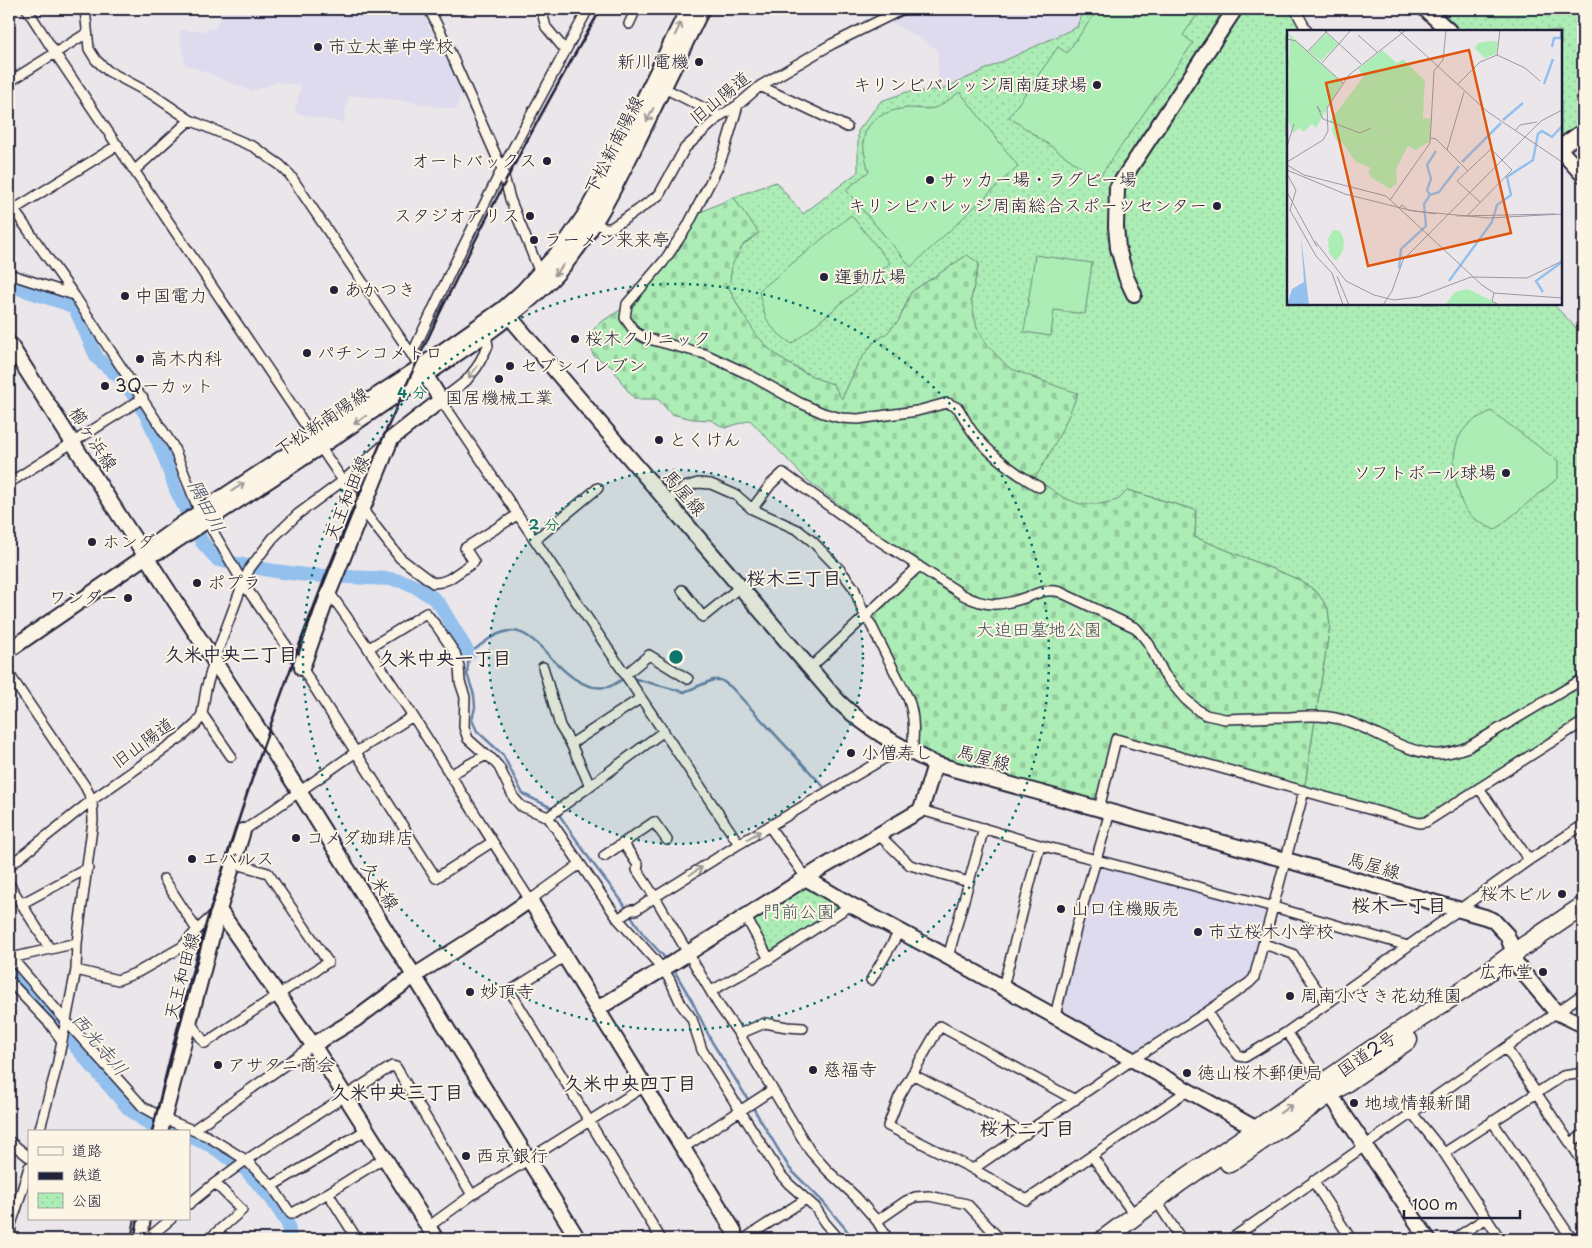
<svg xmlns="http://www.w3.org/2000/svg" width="1592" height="1248" font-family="'Playpen Sans','Klee One',sans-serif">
<defs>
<pattern id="cemetery-stones" width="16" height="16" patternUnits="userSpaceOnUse" patternTransform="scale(1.25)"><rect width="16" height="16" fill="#acedb6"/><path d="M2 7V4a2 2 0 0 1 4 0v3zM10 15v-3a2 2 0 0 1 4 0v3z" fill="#94cb9d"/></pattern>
<pattern id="park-dots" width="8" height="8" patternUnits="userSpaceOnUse" patternTransform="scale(1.25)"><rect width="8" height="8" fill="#acedb6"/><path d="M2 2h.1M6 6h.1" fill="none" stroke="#94cb9d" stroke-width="1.8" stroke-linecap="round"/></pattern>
</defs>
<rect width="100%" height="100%" fill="#eae6ea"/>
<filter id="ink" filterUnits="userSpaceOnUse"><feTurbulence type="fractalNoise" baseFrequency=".02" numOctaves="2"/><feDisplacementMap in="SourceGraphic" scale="10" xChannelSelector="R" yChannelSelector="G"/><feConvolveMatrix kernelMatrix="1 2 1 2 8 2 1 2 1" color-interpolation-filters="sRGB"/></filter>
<g filter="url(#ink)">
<!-- built -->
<path fill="#dddbed" d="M218 9H425L432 21 427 25 463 84 456 110 407 101 349 95 343 123 295 113 301 85 278 82 252 91 185 64 179 30 202 31 215 28 220 18Z
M912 9H1083L1077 27 939 91 937 49 888 20Z
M1101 862 1265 910 1249 977 1134 1054 1059 1011Z"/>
<!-- cemetery -->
<path fill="url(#cemetery-stones)" stroke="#678878" d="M734 197 740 207 760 233 743 245 729 288C756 340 776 365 833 384L842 398 858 363 873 343 886 334 899 320 911 292 968 254 979 263 971 300 1033 378 1078 392 1066 425 1051 454 1036 478 1127 490 1196 510 1195 537 1300 580 1317 592 1328 608 1330 626 1304 791 1117 738 1099 804 915 749 919 730 913 701 867 617 921 568 806 479 750 420 725 428 711 420 693 419 671 414 658 399H635L624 386 612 367 593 355 591 344 592 332 598 324 625 307 694 215Z"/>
<!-- park -->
<path fill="url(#park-dots)" stroke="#678878" d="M1083 9H1296L1307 31H1288V304H1553L1579 331 1583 332V724L1420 825 1304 791 1330 626 1328 608 1317 592 1300 580 1195 537 1196 510 1128 490 1118 500 1101 504H1080L1064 498 1035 478C1053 450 1066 423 1078 393L1059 387 1009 368 988 346 977 328 971 300 979 263 967 255 911 292 899 320 886 334 873 343 858 363 842 399 833 384 818 379 786 362 768 348 756 334 743 315 729 288 732 265 743 245 759 233 740 207 734 197 776 182 803 214 858 172V131L881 101 907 92 934 90 939 91 1077 27Z
M1439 9H1583V122L1561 138V31H1462Z
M805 887 843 906 770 951 753 919Z"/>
<!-- pitch -->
<path fill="#acedb6" stroke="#678878" d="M1098 9H1126L1138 17 1144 9H1201L1183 35 1193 43 1098 179 1009 117 1058 47 1067 53Z
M1539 9H1583V15L1554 12Z
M960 92 1018 166 911 267 846 190 869 171C866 162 862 145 864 137 869 116 892 109 910 108 918 108 926 110 934 108 942 106 952 97 960 92Z
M851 215 890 263 792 344C767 326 765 321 759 291Z
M1035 255 1092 263 1085 314 1054 310 1051 336 1024 332Z
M1491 411 1558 461V478L1495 530C1484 525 1471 519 1464 507 1462 504 1461 500 1460 496 1452 473 1449 441 1470 423 1476 418 1484 415 1491 411Z"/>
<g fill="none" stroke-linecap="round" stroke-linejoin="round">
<!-- stream -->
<path stroke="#6681a6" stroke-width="2.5" d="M632 678 684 692 713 680H721L731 687 823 786
M553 810 548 806 523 794 503 755 477 731 472 720 475 707 474 695 467 674 469 654C481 645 497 630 513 631 524 632 532 639 540 646 557 664 582 695 611 686 615 684 620 681 624 678
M558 813 591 861 621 900 643 934 668 961
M672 967 692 1001 712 1042 749 1101
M752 1106 790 1169 824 1203 854 1239"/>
<!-- river -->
<path stroke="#94c0ee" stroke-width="14" d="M9 285 65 303 75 308 97 358 125 382 148 418 164 456 176 490 202 542 218 560 274 571 306 575 391 579 405 582 416 587 432 597 440 605 469 654
M9 964 30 988 79 1051 129 1109 150 1125 175 1132
M189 1136 210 1145 245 1169 271 1198 288 1224 290 1239"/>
<defs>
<path id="street" d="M27 9 55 53 362 509 400 558 433 583 441 582 449 579 474 562 465 548 517 515
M85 9 89 49 96 60 108 71 153 95 190 120 254 147 280 165 290 175 420 367
M429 9 447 45 502 169 510 199 540 273
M541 9 546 27 565 50
M1295 9 1307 31
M629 24 636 9
M9 82 87 33
M660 86 720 116
M760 86 847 127
M738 105 725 149 718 167 687 227 664 261 627 304 625 318 635 332 645 338 705 354 750 375 798 402 823 413 841 418 858 419 917 411 943 404 948 403 958 408C964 417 968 427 975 435 992 457 1015 473 1039 487
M135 170 190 120
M9 203 74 295 173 446 200 513
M13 210 118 145
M591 220 604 228H611L638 210 659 195 685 148 720 116 738 105 760 86 832 44 903 9
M9 274 74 295
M486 334 488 346 477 367 466 381 441 400 739 844
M412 354 451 271 502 169 588 9
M9 483 143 398
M667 502 685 487 698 483 711 484 736 495 752 509 798 530 812 541 841 571 854 588 865 616 870 623 908 698C915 716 914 734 912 753
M752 509 771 484 783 473 864 531 963 595C989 609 1004 605 1030 596 1040 592 1049 589 1060 592L1136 628 1149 644 1164 674 1185 699 1199 711 1206 715 1225 719C1247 718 1269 717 1290 717 1303 716 1316 715 1329 717 1366 722 1397 751 1434 754 1445 755 1457 751 1468 747L1583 679
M207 521 243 583 302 668 436 878 492 842
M535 540 598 488
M682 590 703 617 740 587
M329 592C401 692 463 797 530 900L580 864
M369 648 426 613 438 628 455 653 459 666 460 682 465 697 464 727 468 739 486 755 492 759 499 767 514 798 521 806 548 817
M543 667 560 726 571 744 590 786
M810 668 919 566
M9 674 85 786 92 800 93 821 77 943 76 970 57 1066 39 1132
M625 675 649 655 688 679
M202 714 231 756
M664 731 548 817 618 919 663 969 670 980 681 1004 692 1019 702 1050 780 1174 789 1184 815 1207 825 1223 839 1239
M571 744 641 698
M450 775 486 755
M1479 788 1529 860
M1099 809 1116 739 1419 823 1426 822 1583 722
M921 810 1040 845 1274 907 1408 946
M769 826 807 879
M243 831 356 752 413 716
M878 834 910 865 969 882
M623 843 638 865 637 870 655 897 718 1004 739 1034 810 1151 828 1171 856 1197 877 1221 888 1239
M604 856 654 822 667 840
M9 866 92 800 184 735 197 723 202 714 206 689 214 661 243 583 250 568 273 538 298 514 344 480 388 441
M9 884 50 949
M21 904 88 868
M746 917 769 959
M618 919 631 910H636L655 897 739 844 902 748
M197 930 219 910
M1264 944 1293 954 1327 1004
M9 955 66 1021 143 1107 163 1118 207 1136 246 1160 272 1186 291 1214 328 1193 384 1158
M564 957 510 991 661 1239
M948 957 984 828
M11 958 77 943
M76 970 118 980 138 972 182 947 197 930 164 879
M871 980 899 932
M9 981 50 1024 62 1041
M1003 987 1040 845
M711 991 769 959 851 905
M1207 1012 1220 1032 1239 1056 1245 1057 1287 1032 1529 860 1583 825
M1055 1016 1077 925 1110 812
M189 1021 205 1043 328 962 268 873 233 863
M1287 1032 1323 1084
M739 1034 765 1023 787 1027 803 1028
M1506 1048 1583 1162
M912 1074 1026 1134
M1075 1100 940 1026 899 1097 888 1126 973 1169 1027 1200 1187 1091
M1412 1113 1444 1153 1500 1239
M1492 1121 1572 1239
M193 1130 313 1045
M9 1141 29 1157
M1571 1143 1583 1135
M683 1148 772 1090
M1444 1153 1563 1076 1577 1074 1583 1075
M1092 1156 1135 1216
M973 1169 1132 1060 1207 1012 1249 983 1254 978 1304 791
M1313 1181 1351 1239
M272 1186 366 1130
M328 1193 357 1239
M189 1204 215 1183 246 1160 392 1066 396 1067 472 1195
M1161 1208 1181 1239
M877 1221 906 1201 915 1197 929 1196 967 1204 1000 1239
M428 1227 472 1195 645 1086
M10 1239 11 1224 16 1210 29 1167
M147 1239 171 1219
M209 1239 242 1210 215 1183
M744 1239 806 1199
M1231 1239 1583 994
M1454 1239 1486 1218"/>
<path id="secondary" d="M1425 9 1449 31
M1561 147 1583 131
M1561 151 1583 175
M1134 294 1126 277 1118 248 1116 227 1117 188 1235 9
M503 309 610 435 838 701C866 728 900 747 935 764L1286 860 1485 917 1493 920 1507 935 1514 953 1516 964 1556 1012 1583 1025
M9 343 124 523 299 791 578 1239
M147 555 157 542 185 522 420 367 503 309 523 291 562 248 584 216 604 180 688 9
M9 650 146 556 162 550 320 447 486 334C508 318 529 302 548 283 590 241 616 185 642 132 662 91 682 50 702 9
M302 668 329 592 391 439 441 400 421 368
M807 879 851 905 948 957 1257 1129
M219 910 313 1045 436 1239
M597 1009 663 969 820 869 921 810 935 764
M313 1045 356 1019 414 976 488 929 530 900 734 1231V1239
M1330 1094 1428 1239
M160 1132 219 910 243 831
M139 1239 143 1219"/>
<path id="highway" d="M1229 1163 1408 1040
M1104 1239 1180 1182 1257 1129 1362 1056 1466 988 1514 953 1583 906"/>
</defs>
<!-- street casing -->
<use href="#street" stroke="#22223b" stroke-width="12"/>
<!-- secondary casing -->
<use href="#secondary" stroke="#22223b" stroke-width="18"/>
<!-- highway casing -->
<use href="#highway" stroke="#22223b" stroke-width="21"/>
<!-- street -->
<use href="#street" stroke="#fcf5e5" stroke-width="9"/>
<!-- secondary -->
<use href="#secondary" stroke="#fcf5e5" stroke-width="14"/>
<!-- highway -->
<use href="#highway" stroke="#fcf5e5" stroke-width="18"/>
<!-- rail -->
<path stroke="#22223b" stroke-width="2.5" d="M152 1132C164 1082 176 1033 189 984 206 919 227 855 248 791 338 519 456 256 601 9
M134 1239 138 1219"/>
</g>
<!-- one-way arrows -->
<defs><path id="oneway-shaft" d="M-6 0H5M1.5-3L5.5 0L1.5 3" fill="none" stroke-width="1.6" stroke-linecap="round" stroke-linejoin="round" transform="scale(1.25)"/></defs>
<g stroke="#9a9698">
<use href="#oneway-shaft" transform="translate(678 29) rotate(-64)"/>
<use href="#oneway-shaft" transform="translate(650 115) rotate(116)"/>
<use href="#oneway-shaft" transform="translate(559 270) rotate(130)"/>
<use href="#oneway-shaft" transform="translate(473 372) rotate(127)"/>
<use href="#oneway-shaft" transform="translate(360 420) rotate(145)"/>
<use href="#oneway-shaft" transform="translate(238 487) rotate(-34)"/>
<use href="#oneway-shaft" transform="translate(754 835) rotate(-31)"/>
<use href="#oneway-shaft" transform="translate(696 871) rotate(-32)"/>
<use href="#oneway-shaft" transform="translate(1286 1109) rotate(-34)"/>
</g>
</g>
<!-- distance rings -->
<circle cx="676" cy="657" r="187" fill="#0f766e" fill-opacity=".12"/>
<g fill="none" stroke="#0f766e" stroke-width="2.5" stroke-dasharray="2.5 5">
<circle cx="676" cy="657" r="187"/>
<circle cx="676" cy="657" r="373"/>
</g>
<!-- markers -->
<g fill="#22223b" stroke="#fcf5e5" stroke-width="2">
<circle cx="318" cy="47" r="5"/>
<circle cx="699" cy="62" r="5"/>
<circle cx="1097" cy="85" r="5"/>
<circle cx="547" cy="161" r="5"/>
<circle cx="930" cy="180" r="5"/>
<circle cx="1217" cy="206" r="5"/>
<circle cx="530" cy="216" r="5"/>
<circle cx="534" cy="240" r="5"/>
<circle cx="824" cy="277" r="5"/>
<circle cx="334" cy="290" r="5"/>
<circle cx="125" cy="296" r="5"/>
<circle cx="575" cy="339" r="5"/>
<circle cx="307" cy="353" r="5"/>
<circle cx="140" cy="359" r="5"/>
<circle cx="510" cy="366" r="5"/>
<circle cx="499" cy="379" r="5"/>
<circle cx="105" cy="386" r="5"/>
<circle cx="659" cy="440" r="5"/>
<circle cx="1506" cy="473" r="5"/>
<circle cx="92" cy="542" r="5"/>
<circle cx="197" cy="583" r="5"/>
<circle cx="128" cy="598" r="5"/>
<circle cx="851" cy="753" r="5"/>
<circle cx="296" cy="838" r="5"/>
<circle cx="192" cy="859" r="5"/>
<circle cx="1562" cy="894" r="5"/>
<circle cx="1061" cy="909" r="5"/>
<circle cx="1198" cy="932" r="5"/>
<circle cx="1543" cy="972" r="5"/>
<circle cx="470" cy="992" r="5"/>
<circle cx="1290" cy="996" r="5"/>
<circle cx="218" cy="1065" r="5"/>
<circle cx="813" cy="1070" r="5"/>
<circle cx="1187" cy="1073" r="5"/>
<circle cx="1354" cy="1103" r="5"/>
<circle cx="466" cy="1156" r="5"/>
</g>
<g text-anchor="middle" stroke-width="4" stroke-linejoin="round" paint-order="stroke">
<!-- poi labels -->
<g font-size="18" fill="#22223b" stroke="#fcf5e5" text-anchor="start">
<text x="328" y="53">市立太華中学校</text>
<text x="689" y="68" text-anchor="end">新川電機</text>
<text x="1087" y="91" text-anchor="end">キリンビバレッジ周南庭球場</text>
<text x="537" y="167" text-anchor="end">オートバックス</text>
<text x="940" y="186">サッカー場・ラグビー場</text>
<text x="1207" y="212" text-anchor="end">キリンビバレッジ周南総合スポーツセンター</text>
<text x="520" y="222" text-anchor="end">スタジオアリス</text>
<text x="544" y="246">ラーメン来来亭</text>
<text x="834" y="283">運動広場</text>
<text x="344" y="296">あかつき</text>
<text x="135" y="302">中国電力</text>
<text x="585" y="345">桜木クリニック</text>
<text x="317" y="359">パチンコメトロ</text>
<text x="150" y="365">高木内科</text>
<text x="520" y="372">セブンイレブン</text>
<text x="115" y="392">3Qーカット</text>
<text x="499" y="404" text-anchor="middle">国居機械工業</text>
<text x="669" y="446">とくけん</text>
<text x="1496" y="479" text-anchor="end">ソフトボール球場</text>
<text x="102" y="548">ホンダ</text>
<text x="207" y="589">ポプラ</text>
<text x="118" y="604" text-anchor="end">ワンダー</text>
<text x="861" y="759">小僧寿し</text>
<text x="306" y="844">コメダ珈琲店</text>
<text x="202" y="865">エバルス</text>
<text x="1552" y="900" text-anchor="end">桜木ビル</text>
<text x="1071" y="915">山口住機販売</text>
<text x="1208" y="938">市立桜木小学校</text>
<text x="1533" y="978" text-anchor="end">広布堂</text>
<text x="480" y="998">妙頂寺</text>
<text x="1300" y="1002">周南小さき花幼稚園</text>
<text x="228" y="1071">アサタニ商会</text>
<text x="823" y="1076">慈福寺</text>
<text x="1197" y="1079">徳山桜木郵便局</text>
<text x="1364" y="1109">地域情報新聞</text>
<text x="476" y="1162">西京銀行</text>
</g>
<!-- street labels -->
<g font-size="18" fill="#22223b" stroke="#fcf5e5">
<text transform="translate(720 98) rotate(-39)" y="6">旧山陽道</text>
<text transform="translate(614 145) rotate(-63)" y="6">下松新南陽線</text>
<text transform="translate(322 422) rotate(-34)" y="6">下松新南陽線</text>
<text transform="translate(93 439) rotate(57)" y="6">櫛ヶ浜線</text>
<text transform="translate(684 493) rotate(49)" y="6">馬屋線</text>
<text transform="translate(347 498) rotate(-68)" y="6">天王和田線</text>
<text transform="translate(143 743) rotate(-36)" y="6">旧山陽道</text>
<text transform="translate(984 758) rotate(15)" y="6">馬屋線</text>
<text transform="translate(1374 866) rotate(16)" y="6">馬屋線</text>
<text transform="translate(380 886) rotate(58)" y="6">久米線</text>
<text transform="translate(182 976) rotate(-75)" y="6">天王和田線</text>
<text transform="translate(1367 1054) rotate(-34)" y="6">国道2号</text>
</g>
<!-- park labels -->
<g font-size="18" fill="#44555a" stroke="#fcf5e5">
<text x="1039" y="636">大迫田墓地公園</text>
<text x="799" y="918">門前公園</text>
</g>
<!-- water labels -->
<g font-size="19" font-style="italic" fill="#445171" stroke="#fcf5e5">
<text transform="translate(207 506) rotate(62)" y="7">隅田川</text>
<text transform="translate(100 1044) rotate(50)" y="7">西光寺川</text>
</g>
<!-- neighbourhood labels -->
<g font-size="19" font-weight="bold" fill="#22223b" stroke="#fcf5e5">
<text x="794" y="585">桜木三丁目</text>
<text x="231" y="661">久米中央二丁目</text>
<text x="445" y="665">久米中央一丁目</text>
<text x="1399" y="912">桜木一丁目</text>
<text x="630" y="1090">久米中央四丁目</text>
<text x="397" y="1099">久米中央三丁目</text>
<text x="1027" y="1135">桜木二丁目</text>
</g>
</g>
<!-- overview -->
<g transform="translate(1287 30)">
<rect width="275" height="275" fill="#eae6ea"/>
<path d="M46 200 53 201 57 210 56 221 49 231 42 223 41 209ZM180 259 185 261 213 275H158L168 262Z" fill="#acedb6"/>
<path d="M137 65 136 88 144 89 143 111 129 120 121 116 109 139 110 153 103 159 84 147 100 128 84 118 97 102 108 104V85L115 67Z" fill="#acedb6"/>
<path d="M0 2 55 53 29 98 25 94 16 102 13 98 6 103 0 87 3 8ZM39 3 51 14 34 31 22 21ZM203 11 211 12 209 24 198 28 187 18 192 13ZM95 20 110 33 116 29 138 51 137 65 114 69 111 85H108V105L97 102 94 113 84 118 104 129 101 136 95 145 87 143 84 147 81 142 84 138 69 132 55 112 50 111 45 101 46 93 42 92 77 46 71 39Z" fill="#acedb6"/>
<path d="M4 17 15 22 10 40 0 36ZM31 41 37 44 41 57 39 65 33 67 26 63 23 47ZM0 59H5L11 66 12 72 7 76H0ZM49 97 72 105 67 117 51 109 52 105 46 102ZM73 115 87 124 80 134 71 132 66 123Z" fill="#acedb6"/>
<path d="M14 206 22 275H0L5 259 17 252Z" fill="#94c0ee"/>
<path fill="none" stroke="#94c0ee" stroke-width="2.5" d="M265 17 267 8H274V0M257 54 266 29M216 90 236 73M149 121 140 135 144 149 140 160 143 165 152 162 172 136M175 132 214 93M112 238 114 219 139 196 137 174 143 165M162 251 205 192 210 175 224 165 220 147 246 130 251 104 255 101 265 107 275 96M256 262 249 251 275 232"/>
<path fill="none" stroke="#9a98a4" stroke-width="1" d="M37 0 74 34M111 0 201 82 275 132M71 5 90 22M0 9 9 11 56 53M21 21 40 1M210 25 238 38 253 51M210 25 213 0M35 33 64 0M171 54 193 32 210 25M34 82 30 76 36 89 73 103 84 98M228 101 233 95 250 92M144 108 149 109 181 141M236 109 254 91 275 80M0 116 7 94M160 120 177 62M0 132 36 110 41 101 40 78 62 45 119 0M0 135 17 145 99 166 195 255 207 263 275 268M0 140 58 164 126 181 202 188 275 184M0 144 9 160 3 180 29 226 45 243 56 275M0 162 30 217M103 170 143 113 147 41 156 30 159 0M112 178 115 175 121 180 149 184M170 186 268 184M179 187 225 140 204 119 170 151 193 172M28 211 59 251 87 265 107 270 131 267 184 247 240 248 275 231M50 246 62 275M207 263 205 271 212 275M96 275 105 261 116 230 236 109"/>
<path fill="#de560e" fill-opacity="0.15" stroke="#de560e" stroke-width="2.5" d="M182 20 224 203 81 236 39 53Z"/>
<rect width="275" height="275" fill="none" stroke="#22223b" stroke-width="2.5"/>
</g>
<circle cx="676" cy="657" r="8" fill="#0f766e" stroke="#fcf5e5" stroke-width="2.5"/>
<g font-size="15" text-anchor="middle" font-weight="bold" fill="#0f766e" stroke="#fcf5e5" stroke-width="4" stroke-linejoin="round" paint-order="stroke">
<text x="412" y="398">4 分</text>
<text x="544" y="530">2 分</text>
</g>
<!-- margin -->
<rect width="1592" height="1248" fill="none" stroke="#fcf5e5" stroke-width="30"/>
<rect x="15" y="15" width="1562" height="1218" fill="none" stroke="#22223b" stroke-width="2" filter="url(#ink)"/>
<!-- legend -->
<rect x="28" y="1130" width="162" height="90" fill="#fcf5e5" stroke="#a5a1a1"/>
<rect x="38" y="1147" width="25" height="8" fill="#fcf5e5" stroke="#a5a1a1"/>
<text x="72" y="1156" font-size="15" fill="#22223b">道路</text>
<rect x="38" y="1172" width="25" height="8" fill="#22223b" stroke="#a5a1a1"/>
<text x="72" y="1180" font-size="15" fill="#22223b">鉄道</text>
<rect x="38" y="1193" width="25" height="15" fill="url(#park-dots)" stroke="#a5a1a1"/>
<text x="72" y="1206" font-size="15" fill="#22223b">公園</text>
<!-- scale -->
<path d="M1404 1210v8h116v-8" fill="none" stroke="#22223b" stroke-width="2.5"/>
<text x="1412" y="1210" font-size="15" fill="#22223b" stroke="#fcf5e5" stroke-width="4" paint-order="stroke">100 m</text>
</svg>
